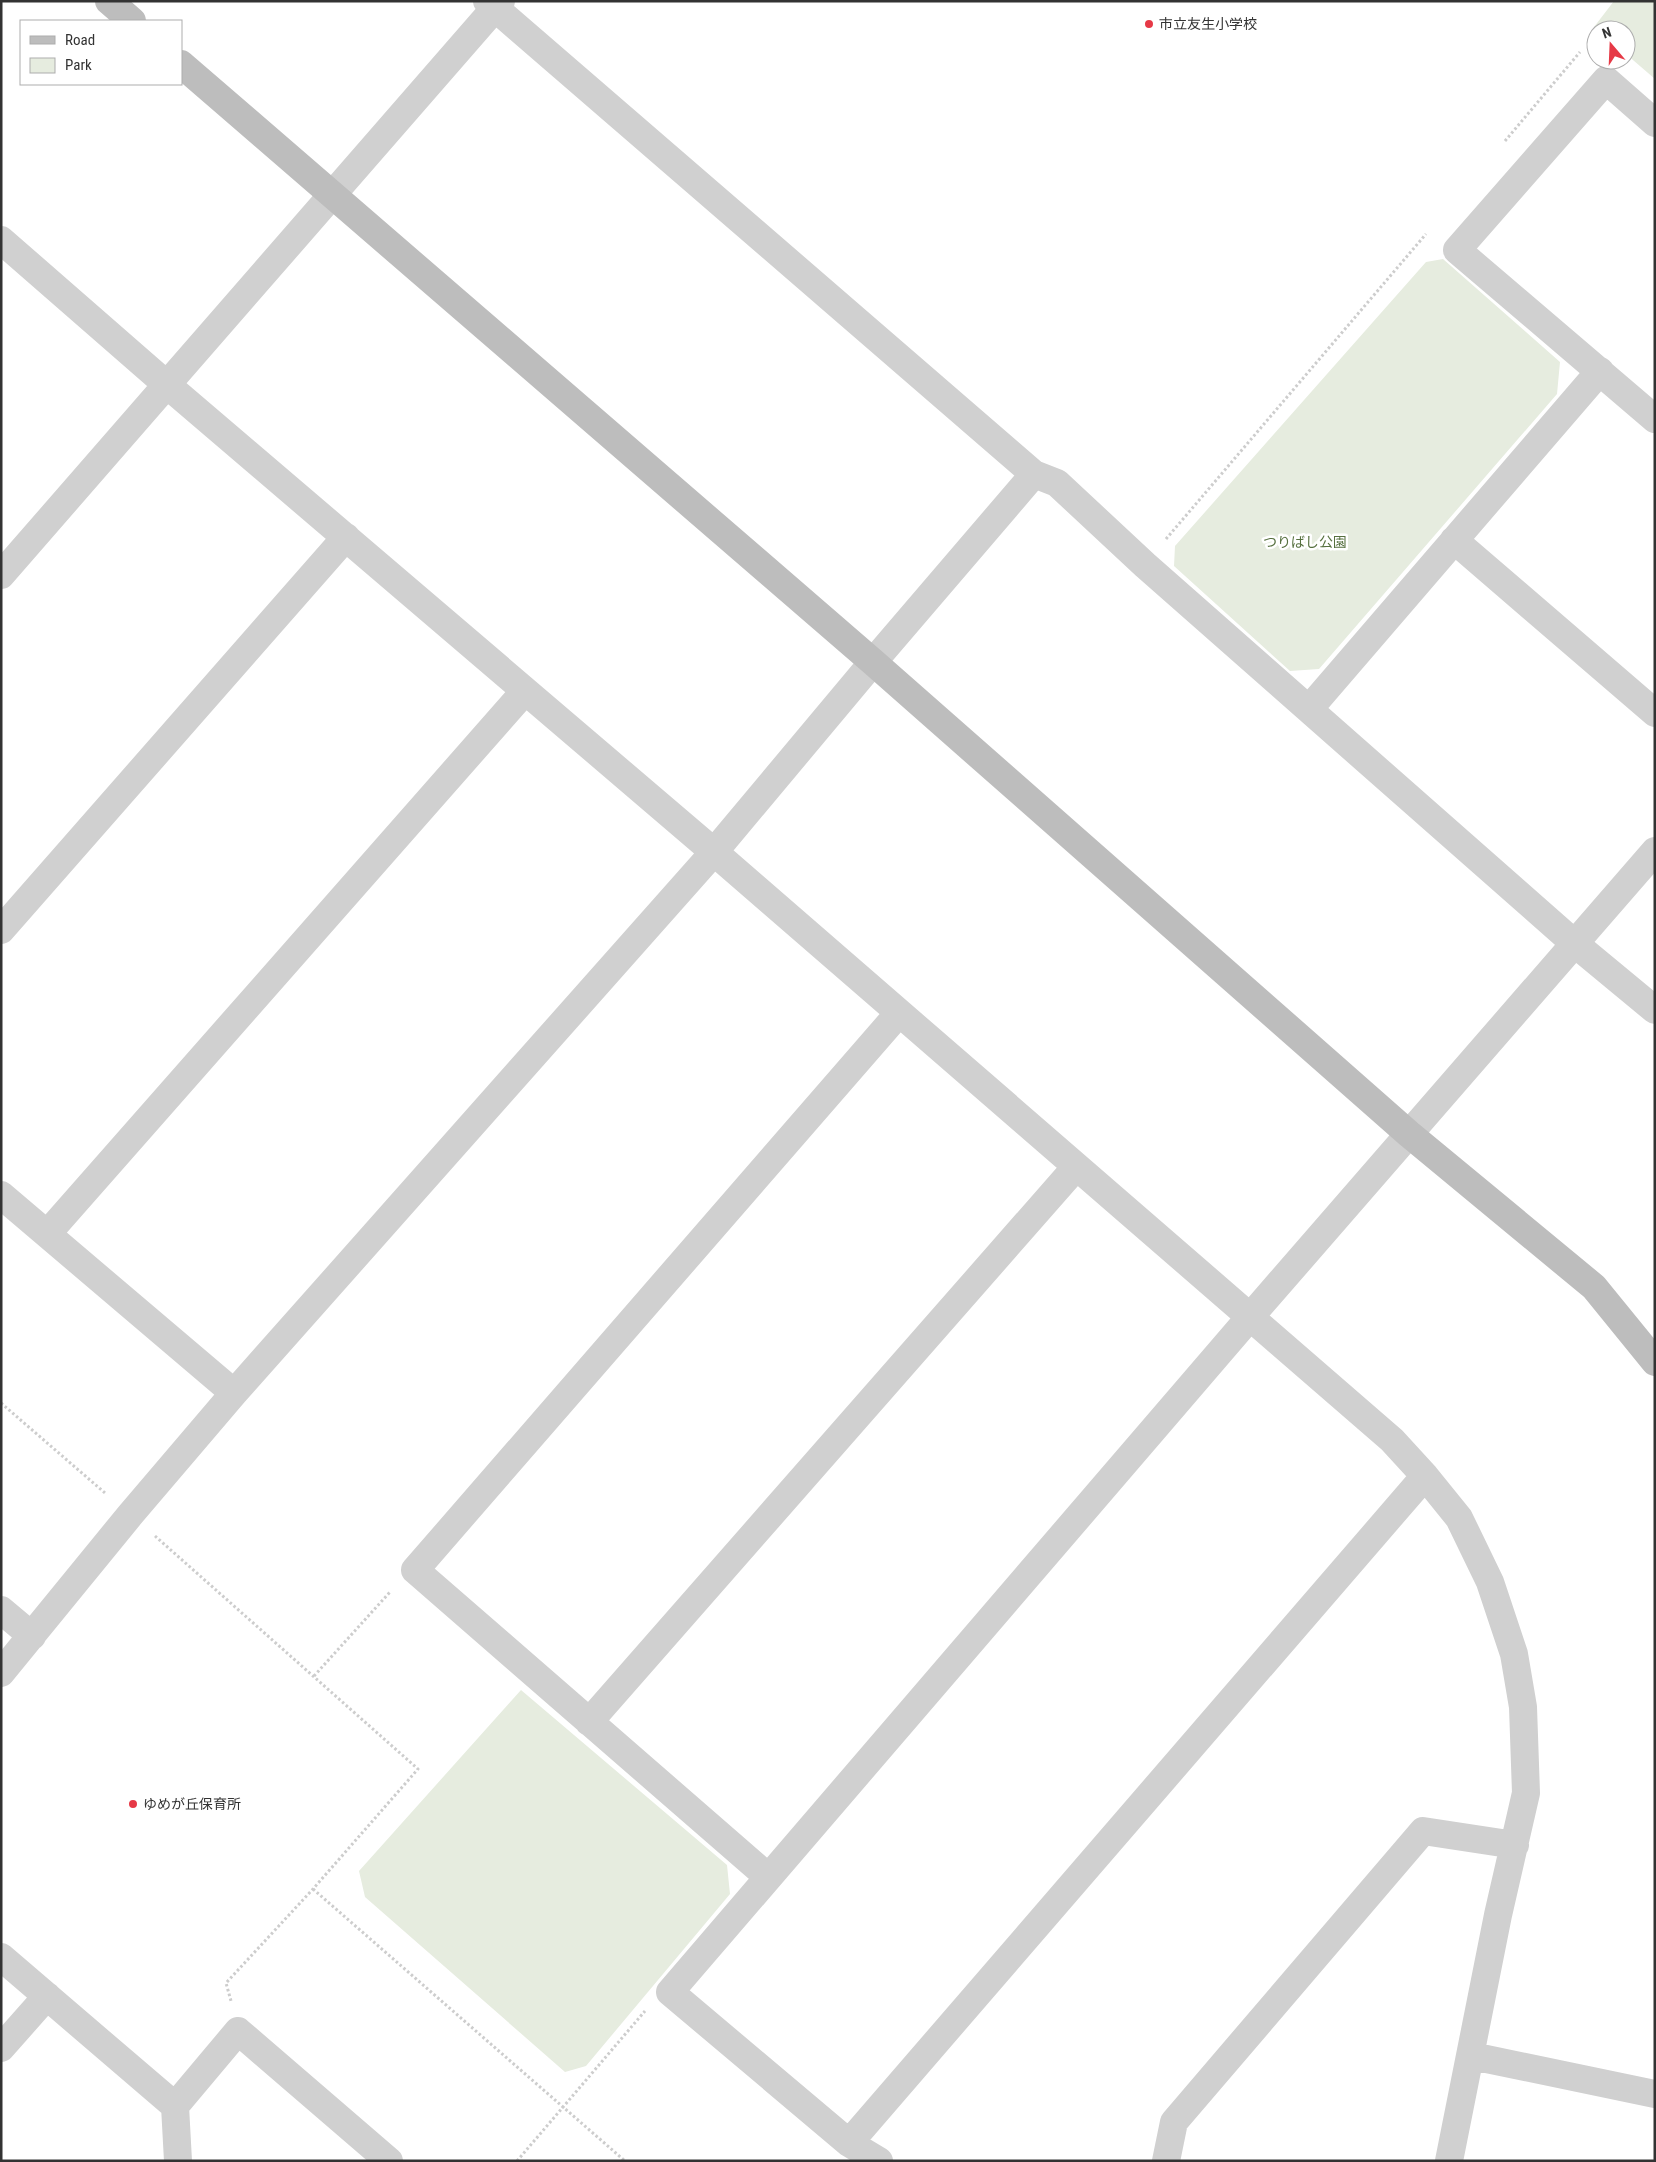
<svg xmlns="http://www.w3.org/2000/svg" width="1656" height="2162" font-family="'Roboto Condensed','Noto Sans JP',sans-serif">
<rect width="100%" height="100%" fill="#fff"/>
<!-- green -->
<path fill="#e6ecdf" d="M1614 1H1655V79L1626 54V30H1598L1594 27Z
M1443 259 1560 362 1557 394 1319 669 1290 671 1174 566 1175 546 1426 262Z
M521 1690 727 1865 730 1894 586 2066 565 2072 365 1897 359 1871Z"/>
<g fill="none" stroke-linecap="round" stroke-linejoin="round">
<!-- path -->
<path stroke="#cdcdcd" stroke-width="3" stroke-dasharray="2.5 2.5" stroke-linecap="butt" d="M1505 141 1580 52
M1166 539 1426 234
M1 1403 105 1493
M155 1536 418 1769 313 1889 226 1983 231 2001
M314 1676 390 1592
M313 1889 625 2161
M517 2161 645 2011"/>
<!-- street -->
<path stroke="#d0d0d0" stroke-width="28" d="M487 1 1034 474 1057 483 1145 565 1574 943 1655 1010
M1655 123 1606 80 1457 250 1655 419
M1 240 166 384 714 852 1392 1440 1425 1476 1459 1518 1490 1582 1514 1654 1523 1707 1526 1793 1498 1915 1449 2161
M1454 540 1655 713
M1 575 501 1
M1309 709 1600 371
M1 930 346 537
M1 1195 234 1393
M47 1234 525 691
M1 1610 32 1636
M1 1673 130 1515 234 1393 714 852 873 662 1034 474
M589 1722 1076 1167
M768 1877 415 1570 899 1013
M1 1957 175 2106 238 2031 389 2161
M1 2048 47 1996
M1472 2056 1655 2094
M175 2106 178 2161
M849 2143 1425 1476
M879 2161 849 2143 670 1992 1250 1317 1655 851
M1166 2161 1174 2122 1423 1831 1515 1845"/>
<!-- secondary -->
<path stroke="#bdbdbd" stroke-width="28" d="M109 1 132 21
M181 64 873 662 1409 1134 1594 1287 1655 1362"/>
</g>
<!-- markers -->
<g fill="#e63946" stroke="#fff" stroke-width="2">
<circle cx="1149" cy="24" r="5"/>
<circle cx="133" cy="1804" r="5"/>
</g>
<g text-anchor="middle" stroke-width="5" stroke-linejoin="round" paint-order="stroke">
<!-- poi labels -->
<g font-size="14" fill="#333" stroke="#fff" text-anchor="start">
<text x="1159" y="29">市立友生小学校</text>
<text x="143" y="1809">ゆめが丘保育所</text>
</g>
<!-- park labels -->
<g font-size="14" fill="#56703f" stroke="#fff">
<text x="1305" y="547">つりばし公園</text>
</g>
</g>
<!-- border -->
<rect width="1656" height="2162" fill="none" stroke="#333333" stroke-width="5"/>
<!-- legend -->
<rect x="20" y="20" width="162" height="65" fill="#ffffff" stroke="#adadad"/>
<rect x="30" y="36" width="25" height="8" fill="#bdbdbd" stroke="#adadad"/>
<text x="65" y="45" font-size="15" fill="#333333">Road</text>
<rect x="30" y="58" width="25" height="15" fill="#e6ecdf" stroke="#adadad"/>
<text x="65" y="70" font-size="15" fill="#333333">Park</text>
<!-- north arrow -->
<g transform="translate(1611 45) rotate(341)"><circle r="24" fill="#ffffff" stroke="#adadad"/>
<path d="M0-4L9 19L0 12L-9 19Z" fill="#e63946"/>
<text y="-8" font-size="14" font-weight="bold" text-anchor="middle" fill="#333333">N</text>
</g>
</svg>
